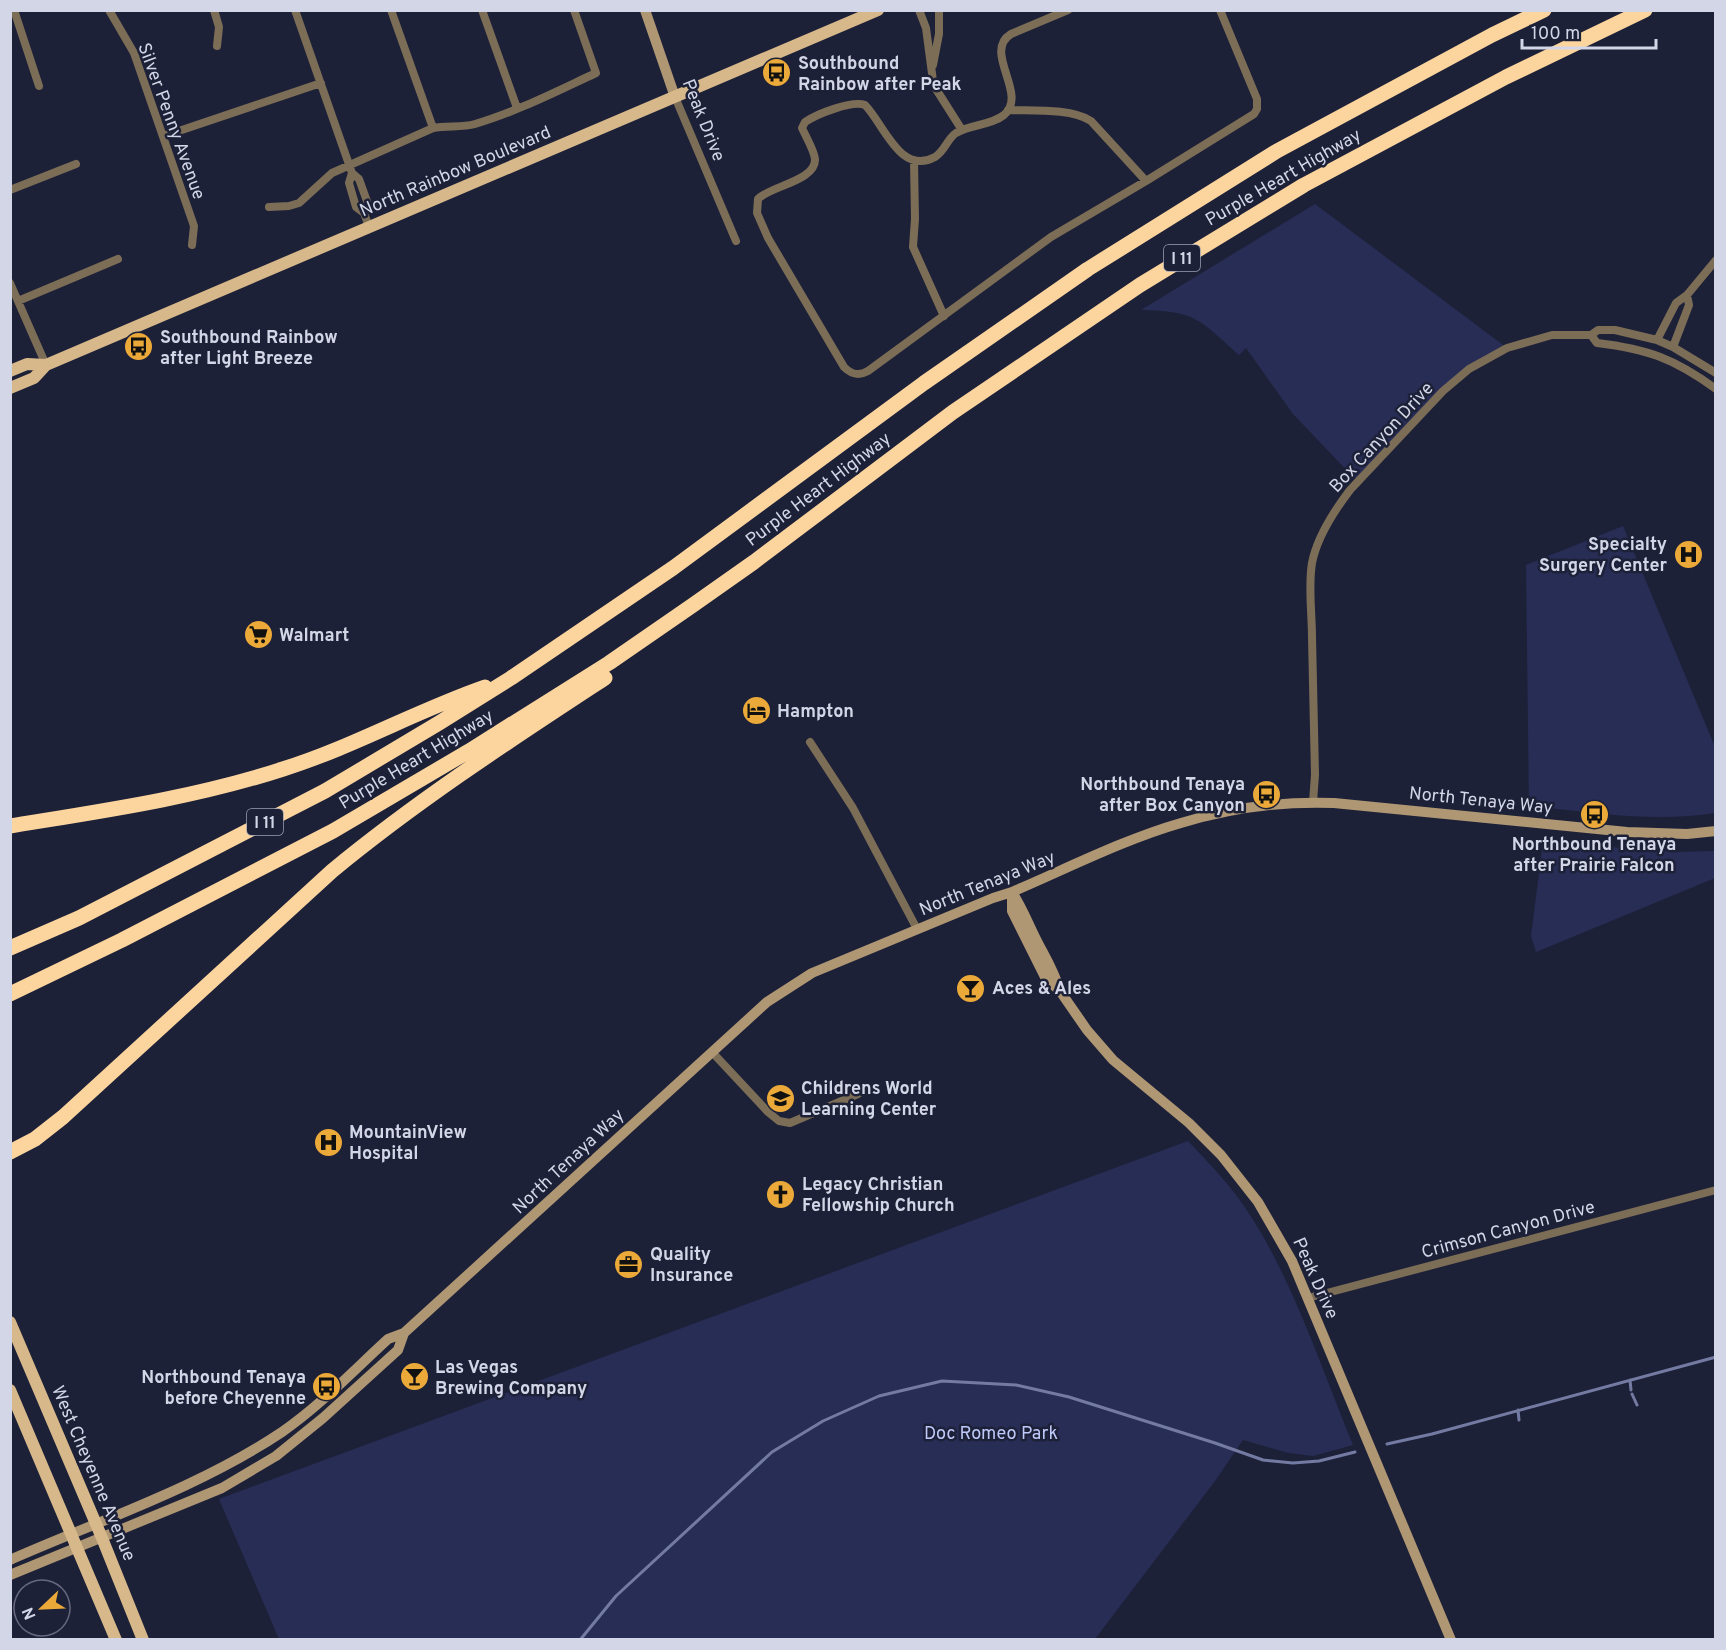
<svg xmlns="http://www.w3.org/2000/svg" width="1726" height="1650" font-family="Overpass,sans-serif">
<rect width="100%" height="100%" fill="#1d2138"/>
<!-- green -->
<path fill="#282d56" d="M1315 204 1507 348 1469 369 1358 482 1293 414 1246 348 1239 355C1199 319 1196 311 1141 310Z
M1623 526 1715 747V813C1654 823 1591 812 1529 806L1526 565Z
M1543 842 1677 852 1715 851V878L1536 952 1531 936Z
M1188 1141C1210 1164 1233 1188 1250 1215 1294 1283 1322 1370 1353 1445L1313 1456 1289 1453 1243 1440 1215 1481 1095 1639H279L219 1499Z"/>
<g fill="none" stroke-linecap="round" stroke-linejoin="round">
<!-- stream -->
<path stroke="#747ba3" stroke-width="3" d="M1630 1380 1631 1390
M1632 1394 1637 1405
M1518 1410 1519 1420
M1387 1444 1432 1434 1716 1357
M580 1640 616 1596 772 1452 823 1421 879 1396 942 1381 1016 1385 1069 1397 1215 1443 1263 1460 1293 1463 1319 1461 1355 1452"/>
<!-- street -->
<path stroke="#7c6d57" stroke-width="8" d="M14 10 39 86
M109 10 134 53 194 226 192 245
M214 10 219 27 217 46
M295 10 352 173 359 179 368 204 364 213
M391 10 433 128
M482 10 517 108
M919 10 926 28 933 81 936 89 962 130
M1068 10 1011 34C982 52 1029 94 1004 115 990 126 971 124 956 133 947 139 945 151 935 157 900 176 884 124 865 105 852 100 817 114 805 122L802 128C806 137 814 150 815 159 816 181 770 186 758 199L757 213 768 238 844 367C852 375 859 376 868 371L1051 237 1146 181 1254 114 1257 109V99L1220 10
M933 65 939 34V10
M675 97 736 241
M1008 110C1032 111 1071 108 1091 121L1146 181
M164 136 321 83
M914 160 915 219 913 247 944 316
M352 173 349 183 356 207 364 213 369 227
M10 190 76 164
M269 207 289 206 299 203 332 173 433 128C446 125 462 128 475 124 516 112 557 91 596 73L574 10
M10 283 46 365
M18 301 118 259
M1591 335 1597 343C1648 349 1675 359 1716 389
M1657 340 1676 303 1687 295 1716 260
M1673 347 1689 305 1687 295
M810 742 853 808 917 929
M1313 802 1315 775C1314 729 1313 683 1312 637 1312 613 1308 587 1312 563 1317 537 1334 511 1350 490L1443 391 1469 369 1507 348 1552 335H1591L1598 330H1615L1657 340 1673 347 1716 373
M712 1052 768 1112 779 1121 790 1123 858 1094
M1308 1298 1716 1190"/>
<!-- secondary -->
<path stroke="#af9774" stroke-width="10" d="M645 10 675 97
M1012 892V911L1046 979 1060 991 1087 1030 1113 1060 1189 1123 1221 1155 1258 1202 1292 1261 1451 1640
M1012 892C1023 909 1029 926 1038 943 1047 960 1055 973 1060 991
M10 1560C101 1520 200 1487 282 1432 321 1405 354 1370 388 1339L404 1333 767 1002 812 973 993 898 1012 892C1066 869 1125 839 1181 823 1231 808 1283 801 1334 803L1627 832 1687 834 1716 831
M10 1575 222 1488 276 1456 323 1418 398 1350 404 1333"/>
<!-- primary -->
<path stroke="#d7b88a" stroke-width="12" d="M10 371 27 364 46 365
M10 388 34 378 46 365 878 10
M10 1322 102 1538 143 1640
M10 1390 116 1640"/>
<!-- highway -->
<path stroke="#fcd59e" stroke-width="15" d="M10 826C102 811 194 798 283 769 353 747 416 711 485 687
M10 948 79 918 325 791 439 723 511 678 673 568 924 383 1088 269 1277 151 1492 35 1544 10
M10 994 122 940 333 831 469 751 609 663 693 605 754 562 953 412 1140 285 1304 185 1506 77 1645 10
M10 1152 35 1139 63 1117 332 871C418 800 512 739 605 678"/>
</g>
<!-- icons -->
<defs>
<symbol id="bus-disc" viewBox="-11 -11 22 22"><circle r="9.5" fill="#eba939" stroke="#1d2138"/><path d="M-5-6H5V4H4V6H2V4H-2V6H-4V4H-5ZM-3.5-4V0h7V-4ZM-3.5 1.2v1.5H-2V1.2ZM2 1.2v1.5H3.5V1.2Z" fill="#111"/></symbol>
<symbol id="hospital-disc" viewBox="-11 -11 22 22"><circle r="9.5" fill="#eba939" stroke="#1d2138"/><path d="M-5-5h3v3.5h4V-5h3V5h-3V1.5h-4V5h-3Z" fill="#111"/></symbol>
<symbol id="supermarket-disc" viewBox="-11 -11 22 22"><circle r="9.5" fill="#eba939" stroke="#1d2138"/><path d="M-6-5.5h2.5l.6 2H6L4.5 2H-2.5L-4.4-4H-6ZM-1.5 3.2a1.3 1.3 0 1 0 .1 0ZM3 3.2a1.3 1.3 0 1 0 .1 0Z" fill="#111"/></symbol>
<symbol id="hotel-disc" viewBox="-11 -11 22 22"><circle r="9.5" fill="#eba939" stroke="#1d2138"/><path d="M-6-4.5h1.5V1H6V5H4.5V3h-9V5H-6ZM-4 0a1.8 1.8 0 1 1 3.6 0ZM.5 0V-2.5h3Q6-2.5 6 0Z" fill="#111"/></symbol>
<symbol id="bar-disc" viewBox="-11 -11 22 22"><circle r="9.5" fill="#eba939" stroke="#1d2138"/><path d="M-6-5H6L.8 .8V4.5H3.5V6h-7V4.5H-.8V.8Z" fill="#111"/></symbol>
<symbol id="school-disc" viewBox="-11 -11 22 22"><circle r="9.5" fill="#eba939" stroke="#1d2138"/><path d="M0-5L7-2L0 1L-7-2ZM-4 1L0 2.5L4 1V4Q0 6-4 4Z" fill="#111"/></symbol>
<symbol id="church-disc" viewBox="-11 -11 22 22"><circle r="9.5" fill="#eba939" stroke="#1d2138"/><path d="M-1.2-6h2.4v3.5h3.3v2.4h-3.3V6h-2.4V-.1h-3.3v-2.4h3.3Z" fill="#111"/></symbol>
<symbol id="office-disc" viewBox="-11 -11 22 22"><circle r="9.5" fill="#eba939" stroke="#1d2138"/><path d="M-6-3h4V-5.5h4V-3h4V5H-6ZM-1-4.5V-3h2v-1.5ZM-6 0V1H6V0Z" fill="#111"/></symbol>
</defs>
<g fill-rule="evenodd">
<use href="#bus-disc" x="760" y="56" width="33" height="33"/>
<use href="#bus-disc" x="122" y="330" width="33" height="33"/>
<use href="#hospital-disc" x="1672" y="538" width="33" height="33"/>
<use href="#supermarket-disc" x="242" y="618" width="33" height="33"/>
<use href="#hotel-disc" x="740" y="694" width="33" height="33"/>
<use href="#bus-disc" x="1250" y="778" width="33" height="33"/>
<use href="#bus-disc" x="1578" y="798" width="33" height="33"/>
<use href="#bar-disc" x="954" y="972" width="33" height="33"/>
<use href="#school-disc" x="764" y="1082" width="33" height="33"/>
<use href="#hospital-disc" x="312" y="1126" width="33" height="33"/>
<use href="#church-disc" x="764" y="1178" width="33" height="33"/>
<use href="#office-disc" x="612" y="1248" width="33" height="33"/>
<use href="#bar-disc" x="398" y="1360" width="33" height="33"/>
<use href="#bus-disc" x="310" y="1370" width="33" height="33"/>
</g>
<g text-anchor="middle" stroke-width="5" stroke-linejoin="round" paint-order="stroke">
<!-- shield labels -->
<g fill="#1d2138" stroke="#9ca0b2" stroke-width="1.5">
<rect x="1164" y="245" width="36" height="26" rx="4.5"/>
<rect x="247" y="809" width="36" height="26" rx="4.5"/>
</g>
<g font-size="16" font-weight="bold" fill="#d3d6e6">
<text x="1182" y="264">I 11</text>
<text x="265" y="828">I 11</text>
</g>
<!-- poi labels -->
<g font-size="18" font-weight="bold" fill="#d3d6e6" stroke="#1d2138" text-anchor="start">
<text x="798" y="69">Southbound<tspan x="798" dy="21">Rainbow after Peak</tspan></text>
<text x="160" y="343">Southbound Rainbow<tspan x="160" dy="21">after Light Breeze</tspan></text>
<text x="1667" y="550" text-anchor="end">Specialty<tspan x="1667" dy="21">Surgery Center</tspan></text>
<text x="279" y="641">Walmart</text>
<text x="777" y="717">Hampton</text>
<text x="1245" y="790" text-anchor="end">Northbound Tenaya<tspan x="1245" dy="21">after Box Canyon</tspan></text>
<text x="1594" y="850" text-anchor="middle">Northbound Tenaya<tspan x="1594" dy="21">after Prairie Falcon</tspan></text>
<text x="992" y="994">Aces &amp; Ales</text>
<text x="801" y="1094">Childrens World<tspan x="801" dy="21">Learning Center</tspan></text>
<text x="349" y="1138">MountainView<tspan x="349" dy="21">Hospital</tspan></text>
<text x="802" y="1190">Legacy Christian<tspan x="802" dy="21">Fellowship Church</tspan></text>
<text x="650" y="1260">Quality<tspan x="650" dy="21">Insurance</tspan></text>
<text x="435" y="1373">Las Vegas<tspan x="435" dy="21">Brewing Company</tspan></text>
<text x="306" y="1383" text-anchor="end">Northbound Tenaya<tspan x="306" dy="21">before Cheyenne</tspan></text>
</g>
<!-- street labels -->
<g font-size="18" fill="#d3d6e6" stroke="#1d2138">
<text transform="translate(704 120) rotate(68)" y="6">Peak Drive</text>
<text transform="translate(172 121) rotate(70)" y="6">Silver Penny Avenue</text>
<text transform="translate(455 171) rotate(-23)" y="6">North Rainbow Boulevard</text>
<text transform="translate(1283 177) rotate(-30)" y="6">Purple Heart Highway</text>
<text transform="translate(1381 437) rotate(-47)" y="6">Box Canyon Drive</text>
<text transform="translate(818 489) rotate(-37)" y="6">Purple Heart Highway</text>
<text transform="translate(416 759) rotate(-31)" y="6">Purple Heart Highway</text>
<text transform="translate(1481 800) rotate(6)" y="6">North Tenaya Way</text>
<text transform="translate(987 883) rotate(-22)" y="6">North Tenaya Way</text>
<text transform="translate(568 1161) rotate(-43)" y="6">North Tenaya Way</text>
<text transform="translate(1508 1229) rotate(-15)" y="6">Crimson Canyon Drive</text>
<text transform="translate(1316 1278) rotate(66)" y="6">Peak Drive</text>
<text transform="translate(94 1473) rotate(67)" y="6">West Cheyenne Avenue</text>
</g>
<!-- park labels -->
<g font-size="18" fill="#bfc9f9" stroke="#1d2138">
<text x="991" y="1439">Doc Romeo Park</text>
</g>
</g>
<!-- border -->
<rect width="1726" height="1650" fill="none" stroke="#d3d6e6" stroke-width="24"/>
<!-- north arrow -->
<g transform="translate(42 1608) rotate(247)"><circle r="28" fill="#1d2138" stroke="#66697e" stroke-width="1.5"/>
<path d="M0-4.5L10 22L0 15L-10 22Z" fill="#eba939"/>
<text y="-9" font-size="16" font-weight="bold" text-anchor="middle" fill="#d3d6e6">N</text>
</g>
<!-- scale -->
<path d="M1522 39v9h134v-9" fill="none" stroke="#d3d6e6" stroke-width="3"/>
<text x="1531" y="39" font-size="18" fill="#d3d6e6" stroke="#1d2138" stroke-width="4.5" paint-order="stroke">100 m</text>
</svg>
